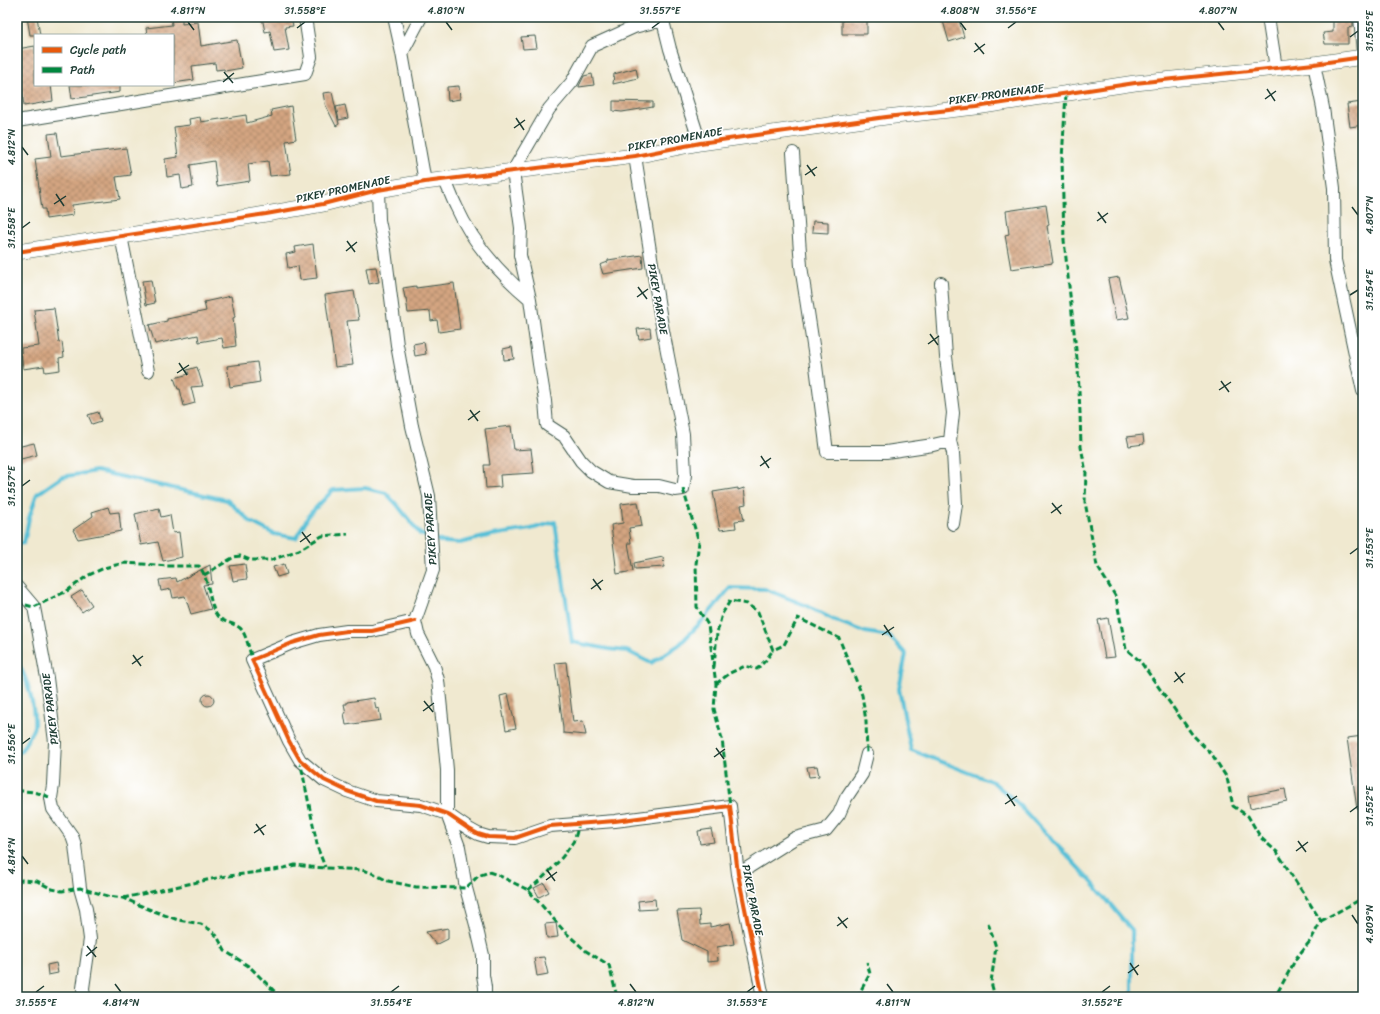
<svg xmlns="http://www.w3.org/2000/svg" width="1380" height="1014" font-family="Sriracha,sans-serif">
<defs>
<pattern id="building-cross-hatch" width="8" height="8" patternUnits="userSpaceOnUse"><rect width="8" height="8" fill="#d4a581"/><path d="M0 0l8 8M0 8l8-8" fill="none" stroke="#ab886a"/></pattern>
</defs>
<rect width="100%" height="100%" fill="#fff"/>
<filter id="ink" filterUnits="userSpaceOnUse"><feTurbulence type="fractalNoise" baseFrequency=".025" numOctaves="2"/><feDisplacementMap in="SourceGraphic" scale="8" xChannelSelector="R" yChannelSelector="G"/><feConvolveMatrix kernelMatrix="1 2 1 2 8 2 1 2 1" color-interpolation-filters="sRGB"/></filter>
<filter id="wash" filterUnits="userSpaceOnUse"><feTurbulence type="fractalNoise" baseFrequency=".012" numOctaves="4" result="noise"/><feDisplacementMap in="SourceGraphic" scale="16" xChannelSelector="R" yChannelSelector="G"/><feGaussianBlur stdDeviation="0.9" result="paint"/><feColorMatrix in="noise" values="0 0 0 0 0 0 0 0 0 0 0 0 0 0 0 0 0 1.4 0 .05"/><feComposite in="paint" operator="in"/></filter>
<g filter="url(#wash)">
<rect width="100%" height="100%" fill="#f0e9d0"/>
<g fill="none" stroke-linecap="round" stroke-linejoin="round">
<!-- stream -->
<path stroke="#59c0d7" stroke-width="4" d="M17 544 24 543 29 518 37 494 62 477 96 471 227 500 251 522 274 534 296 538 309 515 333 490 365 488 386 493 398 506 420 534 443 542 460 543 492 535 531 529 555 522 572 642 608 649 627 651 651 663 679 645 704 619 730 588 765 589 805 605 836 621 865 632 889 636 906 654 899 689 911 750 993 782 1015 801 1090 880 1132 930V997
M17 663C28 677 35 708 34 726 33 732 24 745 21 751L17 753"/>
</g>
<g id="blocks">
<!-- building -->
<path fill="url(#building-cross-hatch)" d="M27 17H37L40 35H30Z
M171 17H182V24L198 22 201 46 237 40 242 68 225 71 224 69 216 70 215 63 192 66 194 80 173 83V35H147L146 28 172 25Z
M262 17H291L293 26 285 27 289 50 274 52 270 31 265 32Z
M955 17H958L964 37 949 42 943 21Z
M1333 17H1353V27L1348 28V44H1325L1323 33 1333 32Z
M842 18 867 19V34H842Z
M535 36 537 48 523 49 521 37Z
M35 46V85H51L53 101 24 106 17 57V49Z
M636 68 638 78 613 84 614 74Z
M592 74 594 85 579 87V86L584 76Z
M70 85H120V92L72 99Z
M459 86 460 99 448 101 447 87Z
M332 92 339 124 336 126 325 104 323 93Z
M613 101 653 102V107L622 112 613 111Z
M1362 102 1363 125 1350 127 1347 104Z
M345 105 348 118 339 120 336 107Z
M291 106 296 139 286 141 291 174 270 176 268 161 248 164 250 181 217 186 214 161 190 165 193 187 182 189 180 175 167 177 165 159 178 157 174 127 190 125 189 119 200 117 201 122 246 115 247 123 272 116 271 110Z
M57 133 61 156 126 148 131 175 116 177 120 199 72 205 73 215 46 219 45 209H42L35 159 51 157 48 134Z
M1046 205 1049 225 1047 226 1053 263 1011 269 1005 235 1009 234 1006 211Z
M813 221 828 222V233L812 232Z
M313 244 317 278 300 280 298 266 288 268 286 254 296 252 295 247Z
M642 255 643 268 603 274 600 265 608 262V260Z
M376 267 379 282 369 284 366 268Z
M1119 277 1129 318 1116 320 1108 279Z
M151 280 155 303 146 305 142 281Z
M454 283 460 329 439 332 437 320 431 321 430 311 408 313 406 298H405L403 288 416 286V288Z
M354 291 359 320 347 321 353 365 335 367 325 295Z
M231 296 235 317 233 318 236 346 224 348 222 338 199 342 198 335 155 344 149 325 167 321V319L206 311 204 302Z
M54 308 59 343 62 342 64 357 59 358 60 370 45 372 44 366 23 369 21 348 39 346 34 310Z
M650 328 651 337 639 339 637 329Z
M424 342 426 354 415 356 413 344Z
M512 347 514 359 504 360 503 349Z
M257 362 260 382 230 387 227 366Z
M197 367 203 386 191 387 195 403 184 406 180 389H178L174 378 189 374 187 370Z
M98 412 101 421 92 424 88 415Z
M511 426 514 450 531 449 534 473 500 475 501 487 486 488 484 465H490L485 429Z
M1143 435 1144 444 1129 446 1127 437Z
M34 443 37 455 17 460V447Z
M738 488V490L744 488 746 504 741 505 744 520 735 521 736 528 720 530 713 492Z
M638 502 642 526 629 528 631 543H628L633 571 617 574 611 525 623 523 621 504Z
M108 507 110 513 119 512 121 531 78 539 73 530 93 516 92 512Z
M159 508 161 517 170 515 173 533 179 532 182 557 163 561 158 542 141 545 135 514Z
M663 557 664 567 635 569 634 563Z
M245 564 247 579 233 581 230 566Z
M284 564 287 574 277 577 273 567Z
M210 565 212 584 203 585 211 609 191 614 185 596 173 598 171 589 161 591 159 580 176 578 177 582Z
M82 590 92 605 82 612 71 597Z
M1108 618 1115 657 1105 658 1098 620Z
M566 662 573 722 583 721 586 735 563 733V728L555 663Z
M508 694 516 728 506 730 500 696Z
M202 700a6 6 0 1 1 12 0a6 6 0 1 1-12 0Z
M374 698 376 709 379 708 381 720 346 725 344 713H346L344 704H347V702Z
M1363 736V808L1357 809 1347 738Z
M817 766 819 776 809 777 807 767Z
M1285 789 1287 801 1250 808 1248 796Z
M711 829 714 842 700 844 698 831Z
M544 883 549 892 539 897 534 888Z
M655 899 656 909 639 910 638 901Z
M699 910 700 925 710 924V927L730 923 734 944 717 947 718 961 707 962V952L682 940 677 911Z
M556 923 558 937 547 938 545 924Z
M448 928V939L436 945 426 932Z
M544 957 548 974 537 976 534 958Z
M56 963 58 973 48 975 47 965Z"/>
</g>
</g>
<g filter="url(#ink)">
<use href="#blocks" fill-opacity="0" stroke="#3e574b" stroke-width="1"/>
<g fill="none" stroke-linecap="round" stroke-linejoin="round">
<defs>
<path id="minor" d="M394 17 402 53 425 182
M662 17 670 49 700 143
M1268 17 1276 68
M1360 17 1363 54
M402 53 421 17
M1314 64 1323 108 1334 188 1335 260 1363 391
M17 121 305 74 311 57 305 17
M793 153 801 266 815 358 827 452H886L933 445 950 441
M445 181C449 189 452 198 456 206 473 244 499 273 530 299L539 364 545 401 547 425 564 436 581 461 591 471 609 482 633 486H659L675 490 683 489 685 475 683 434 661 320 635 156
M378 190 379 220 385 250 397 345 412 426 429 496 433 570 415 621 418 634 434 666 438 680 444 738 447 770V814L459 847 466 888 476 925 483 955V975L485 987V997
M121 236 148 371
M941 283 946 357 953 413 950 441 953 453 956 504 953 524
M530 299 520 255 521 228 513 171 549 109 572 82 592 46 634 27 663 20
M17 587 34 607 47 678 55 742 53 785 51 798 53 809 72 836 75 845 80 888 86 909 90 939 83 988 84 997
M415 621 372 631H347L319 635 292 643 252 660 289 741 300 760 324 780 347 791 376 801 421 805 447 814 469 829 478 834 488 837 515 838 550 826 615 821 730 806 738 874 763 997
M738 874 795 838 826 830 839 814 846 798 862 774 867 754"/>
<path id="tertiary" d="M17 252 266 214 323 204 378 190 425 182 635 156 700 143 886 117 976 107 1135 83 1314 64 1363 57"/>
</defs>
<!-- minor casing -->
<use href="#minor" stroke="#3e574b" stroke-width="14"/>
<!-- tertiary casing -->
<use href="#tertiary" stroke="#3e574b" stroke-width="16"/>
<!-- minor -->
<use href="#minor" stroke="#fff" stroke-width="12"/>
<!-- tertiary -->
<use href="#tertiary" stroke="#fff" stroke-width="15"/>
<!-- quiet -->
<path stroke="#00873e" stroke-width="3" stroke-dasharray="6 3" stroke-linecap="butt" d="M1066 94 1062 159 1064 240 1078 368 1080 413 1081 447 1086 472 1085 502 1097 566 1116 597 1126 649 1140 661 1192 734 1213 756 1227 778 1233 806 1248 816 1261 838 1277 852 1321 921 1311 940 1297 957 1275 997
M683 489 699 542 696 564 697 607 708 625 716 684 714 709 722 739 730 806
M204 575 234 557 240 556 250 560H271L299 550 322 536 348 534
M17 603 34 607 67 591 87 576 104 568 124 563 142 564 166 566H199C210 580 208 600 216 614 221 623 233 622 240 628 246 633 250 652 252 660
M714 667 717 633 722 614 730 601 747 604 758 612 773 650 784 645 798 618 839 638 862 695 866 721 867 754
M716 684 730 673 745 666 757 669 766 660 773 650
M300 760 318 849 325 867
M17 791C30 791 39 792 51 798
M17 882 22 880 37 881 52 889 62 891 80 888 108 896 123 898 151 910 178 920 201 924 209 929 217 936 225 951 250 967 280 997
M528 890C545 877 561 861 573 842 576 837 577 830 579 824
M123 898 221 877 280 869 295 865 311 867 361 870 370 872 388 881 416 887 466 888 478 876 489 872 498 875 528 890 565 932 586 951 609 965 617 997
M1321 921 1363 898
M988 923 996 947 991 982 995 997
M857 997 870 974 867 962"/>
<defs>
<path id="cycleway" d="M17 252 266 214 323 204 378 190 425 182 635 156 700 143 886 117 976 107 1135 83 1314 64 1363 57
M415 621 372 631H347L319 635 292 643 252 660 289 741 300 760 324 780 347 791 376 801 421 805 447 814 469 829 478 834 488 837 515 838 550 826 615 821 730 806 738 874 763 997"/>
</defs>
<!-- cycleway casing -->
<use href="#cycleway" stroke="#fff" stroke-width="6"/>
<!-- cycleway -->
<use href="#cycleway" stroke="#e8590c" stroke-width="4"/>
</g>
</g>
<!-- ticks -->
<path fill="none" stroke="#1f3d34" stroke-width="1.5" d="M188 22 194 30M446 22 452 30M960 22 966 30M1218 22 1224 30M297 28 305 22M652 28 660 22M1008 28 1016 22M1350 37 1358 31M975 43 984 54M974 52 985 44M224 72 233 83M223 82 234 73M1267 89 1275 101M1265 99 1276 91M516 118 524 130M514 128 525 120M22 147 28 155M807 165 815 176M805 175 817 167M56 194 64 206M54 204 66 196M1352 207 1358 215M1098 212 1106 223M1097 221 1108 213M22 228 30 222M347 241 355 252M346 251 357 242M638 287 647 299M1350 295 1358 290M637 297 648 289M930 334 938 345M928 344 939 336M179 363 187 375M177 373 189 365M1221 381 1229 392M1219 390 1231 382M470 410 478 421M468 420 480 411M761 456 769 468M760 466 771 458M22 486 30 480M1052 503 1061 514M1051 513 1062 505M302 532 310 543M300 542 311 534M1350 554 1358 548M593 579 601 590M591 589 603 580M884 625 892 637M882 635 894 627M133 655 141 666M132 664 143 656M1175 672 1183 683M1174 682 1185 673M424 701 433 712M423 711 434 703M22 744 30 738M716 748 724 759M714 757 725 749M1007 794 1015 806M1005 804 1017 796M1350 812 1358 806M256 824 264 835M254 833 266 825M1298 841 1306 852M1296 851 1308 842M22 856 28 864M547 870 555 881M546 880 557 872M1352 915 1358 924M838 917 847 928M837 926 848 918M87 946 96 957M86 956 97 947M1130 963 1138 975M1128 973 1139 965M115 984 121 992M630 984 636 992M887 984 893 992M36 992 44 986M391 992 399 986M747 992 755 986M1102 992 1110 986"/>
<g text-anchor="middle" stroke-width="3" stroke-linejoin="round" paint-order="stroke">
<!-- street labels -->
<g font-size="11" fill="#1f3d34" stroke="#fff">
<text transform="translate(996 94) rotate(-8)" y="4">PIKEY PROMENADE</text>
<text transform="translate(675 139) rotate(-10)" y="4">PIKEY PROMENADE</text>
<text transform="translate(343 189) rotate(-12)" y="4">PIKEY PROMENADE</text>
<text transform="translate(658 299) rotate(80)" y="4">PIKEY PARADE</text>
<text transform="translate(430 529) rotate(-94)" y="4">PIKEY PARADE</text>
<text transform="translate(50 709) rotate(-97)" y="4">PIKEY PARADE</text>
<text transform="translate(753 900) rotate(79)" y="4">PIKEY PARADE</text>
</g>
</g>
<!-- margin -->
<rect width="1380" height="1014" fill="none" stroke="#fff" stroke-width="44"/>
<!-- legend -->
<rect x="34" y="34" width="140" height="52" fill="#ffffff" stroke="#a5b1ae"/>
<rect x="42" y="47" width="20" height="6" fill="#e8590c" stroke="#a5b1ae"/>
<text x="70" y="54" font-size="12" fill="#1f3d34">Cycle path</text>
<rect x="42" y="67" width="20" height="6" fill="#00873e" stroke="#a5b1ae"/>
<text x="70" y="74" font-size="12" fill="#1f3d34">Path</text>
<rect x="22" y="22" width="1336" height="970" fill="none" stroke="#1f3d34" stroke-width="1.5"/>
<g font-size="10" text-anchor="middle" fill="#1f3d34">
<text x="188" y="14">4.811°N</text>
<text x="305" y="14">31.558°E</text>
<text x="446" y="14">4.810°N</text>
<text x="660" y="14">31.557°E</text>
<text x="960" y="14">4.808°N</text>
<text x="1016" y="14">31.556°E</text>
<text x="1218" y="14">4.807°N</text>
<text transform="translate(1369 31) rotate(-90)" y="4">31.555°E</text>
<text transform="translate(11 147) rotate(-90)" y="4">4.812°N</text>
<text transform="translate(1369 215) rotate(-90)" y="4">4.807°N</text>
<text transform="translate(11 228) rotate(-90)" y="4">31.558°E</text>
<text transform="translate(1369 290) rotate(-90)" y="4">31.554°E</text>
<text transform="translate(11 486) rotate(-90)" y="4">31.557°E</text>
<text transform="translate(1369 548) rotate(-90)" y="4">31.553°E</text>
<text transform="translate(11 744) rotate(-90)" y="4">31.556°E</text>
<text transform="translate(1369 806) rotate(-90)" y="4">31.552°E</text>
<text transform="translate(11 856) rotate(-90)" y="4">4.814°N</text>
<text transform="translate(1369 924) rotate(-90)" y="4">4.809°N</text>
<text x="36" y="1006">31.555°E</text>
<text x="121" y="1006">4.814°N</text>
<text x="391" y="1006">31.554°E</text>
<text x="636" y="1006">4.812°N</text>
<text x="747" y="1006">31.553°E</text>
<text x="893" y="1006">4.811°N</text>
<text x="1102" y="1006">31.552°E</text>
</g>
</svg>
